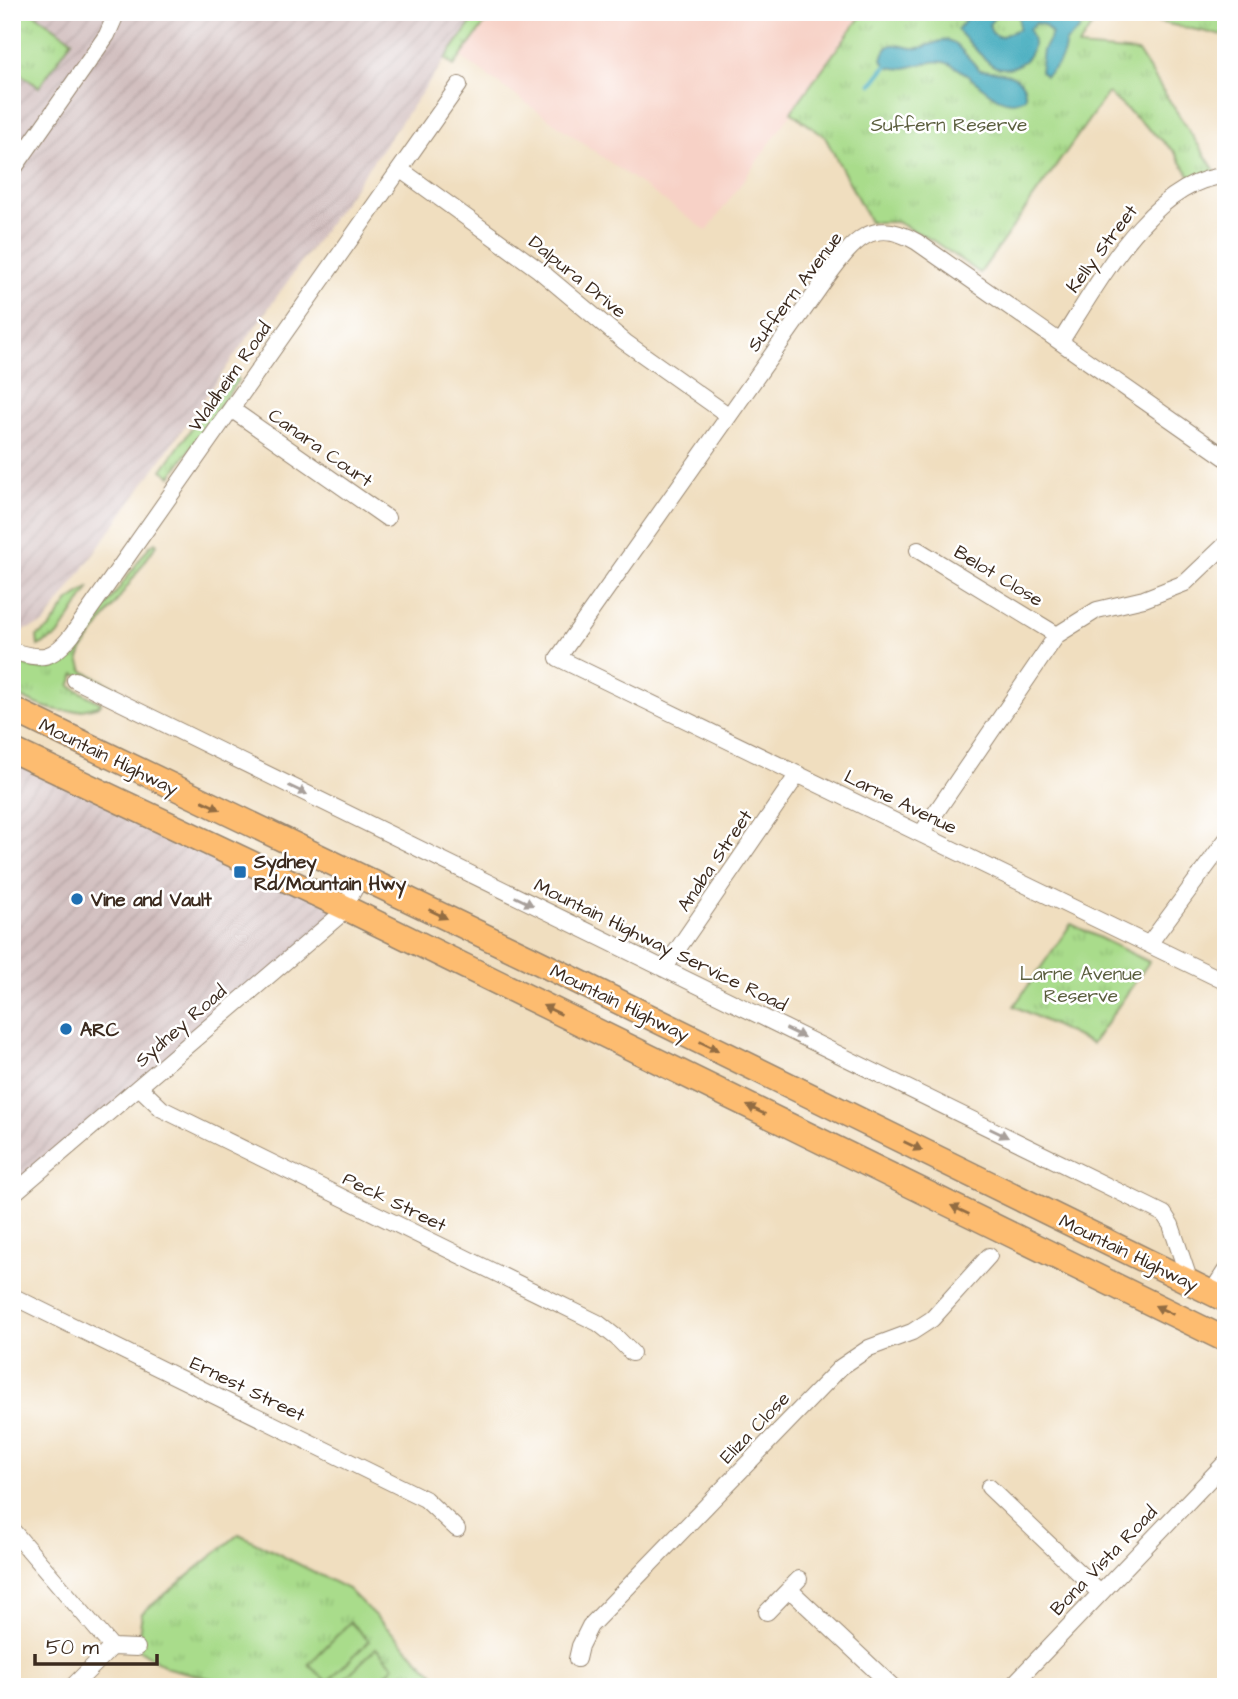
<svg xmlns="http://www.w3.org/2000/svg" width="1238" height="1699" font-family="'Architects Daughter',sans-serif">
<defs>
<pattern id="industrial-furrows" width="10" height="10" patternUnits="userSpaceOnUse" patternTransform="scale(1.75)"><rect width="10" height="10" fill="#d2bfbf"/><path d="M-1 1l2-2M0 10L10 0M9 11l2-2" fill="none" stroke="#b5a4a4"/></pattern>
<pattern id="grass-tufts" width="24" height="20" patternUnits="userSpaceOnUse" patternTransform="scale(1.75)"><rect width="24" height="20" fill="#a9dc8b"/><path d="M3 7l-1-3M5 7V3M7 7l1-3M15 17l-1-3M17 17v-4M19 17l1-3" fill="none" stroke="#92bd78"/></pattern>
</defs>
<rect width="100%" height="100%" fill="#fff"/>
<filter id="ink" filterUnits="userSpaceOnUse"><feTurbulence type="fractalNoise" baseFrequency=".0143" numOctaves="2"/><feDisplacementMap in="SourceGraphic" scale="14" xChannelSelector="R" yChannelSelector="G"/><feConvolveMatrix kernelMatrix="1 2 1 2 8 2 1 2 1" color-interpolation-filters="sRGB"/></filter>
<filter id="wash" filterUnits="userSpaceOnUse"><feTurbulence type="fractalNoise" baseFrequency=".00686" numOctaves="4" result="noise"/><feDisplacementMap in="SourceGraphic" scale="28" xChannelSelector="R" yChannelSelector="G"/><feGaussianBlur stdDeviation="1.57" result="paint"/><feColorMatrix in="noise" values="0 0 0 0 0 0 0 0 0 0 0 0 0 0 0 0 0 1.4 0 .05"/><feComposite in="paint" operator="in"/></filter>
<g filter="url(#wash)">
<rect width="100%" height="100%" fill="#f0debf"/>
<!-- built -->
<path fill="#f7d1c6" d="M493 12H864L707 231 461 57Z"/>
<!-- industrial -->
<path fill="url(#industrial-furrows)" d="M12 12H479L44 624 18 632 12 630Z
M12 759 346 908 12 1195Z"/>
<!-- grass -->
<path fill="url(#grass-tufts)" stroke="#728354" stroke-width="2" d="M12 12H32L72 40 39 87 12 68Z
M479 12H493L454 66 445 59Z
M864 12H1101L1078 47 1138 52 1219 177 1195 184 1174 151 1108 93 980 273 932 240 897 222H870L825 137 791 112Z
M1109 12H1226V36Z
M232 372 238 380 171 476 162 470Z
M155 542 157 544 82 651 79 659 83 671 117 688 115 691 75 674 70 686 101 703 99 706C62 717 45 709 12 693V660C32 669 44 673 65 663L149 547Z
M90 587 58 636 38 646 37 636 49 629 69 601Z
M1071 924 1149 962 1092 1044 1014 1006Z
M239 1534 348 1589 447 1687H244L168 1668 137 1648 142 1613Z"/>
<!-- garden -->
<path fill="#a9dc8b" stroke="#728354" stroke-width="2" d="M350 1622 369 1641 327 1682 309 1664Z
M376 1648 394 1666 374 1687H336Z"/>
<!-- water -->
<path fill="#3da9bc" stroke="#3c6a6d" stroke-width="2" d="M968 12H1000L989 24C990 32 993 35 1000 37L1019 29V12H1069L1076 15 1081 23 1079 30 1065 43C1065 58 1057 67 1045 76L1040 71 1043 50 1052 34 1044 25 1036 23 1029 29C1030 34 1034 39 1033 45 1031 62 1010 73 994 66 983 60 967 39 957 30L965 21Z
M947 40 955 43 980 70C997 72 1028 72 1025 98 999 115 973 73 950 64 927 55 909 75 886 66L882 59C888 33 905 51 919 48 929 46 937 41 947 40Z"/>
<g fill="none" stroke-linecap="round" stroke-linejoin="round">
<!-- stream -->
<path stroke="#3da9bc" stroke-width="5" d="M872 84 886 66"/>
</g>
</g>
<g filter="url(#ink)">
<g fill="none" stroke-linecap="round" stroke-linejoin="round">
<defs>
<path id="street" d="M401 170 539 270 625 342 728 415
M12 171 107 35 117 12
M1061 341C1096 287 1153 179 1226 176
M231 409 387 518
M1226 458 917 242C872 215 853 242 827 277L558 658 1226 982
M918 550 1057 635
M12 651C42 660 52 660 72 635L459 85
M75 680 1148 1206 1164 1214 1171 1225 1190 1282
M921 834 1057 635 1097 610 1144 599 1185 583 1226 544
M1149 944 1226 840
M664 969 798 774
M139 1087 162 1109 598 1323 617 1338 632 1353
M12 1195 340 915 361 877
M1211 1293 1226 1270
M12 1296 425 1499 457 1529
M989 1487 1100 1593
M12 1530 112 1647
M789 1589 893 1687
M767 1612 799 1579
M112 1647 137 1648
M577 1659 580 1646 590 1626 841 1367 869 1348 912 1332 932 1319 989 1256
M72 1687 112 1647
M1011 1687 1226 1462"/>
<path id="primary" d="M12 709 530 958 1226 1300
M12 750 346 908 1226 1340"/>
</defs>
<!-- street casing -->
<use href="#street" stroke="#96846e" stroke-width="18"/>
<!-- primary casing -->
<use href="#primary" stroke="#96846e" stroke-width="27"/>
<!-- street -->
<use href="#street" stroke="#fff" stroke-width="16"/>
<!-- primary -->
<use href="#primary" stroke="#fdbc70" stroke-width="24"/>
</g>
<!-- one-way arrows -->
<defs><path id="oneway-solid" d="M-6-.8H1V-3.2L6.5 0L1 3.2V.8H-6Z" transform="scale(1.75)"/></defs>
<g fill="#a79f9a">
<use href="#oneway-solid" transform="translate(298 790) rotate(26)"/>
<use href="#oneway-solid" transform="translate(524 901) rotate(26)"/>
<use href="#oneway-solid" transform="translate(795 1033) rotate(26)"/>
<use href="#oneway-solid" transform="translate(999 1133) rotate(26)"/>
</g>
<g fill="#926c43">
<use href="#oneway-solid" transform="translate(211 805) rotate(26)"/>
<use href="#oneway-solid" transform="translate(438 914) rotate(26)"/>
<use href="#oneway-solid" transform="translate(552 1010) rotate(-154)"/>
<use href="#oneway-solid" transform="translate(709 1046) rotate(26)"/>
<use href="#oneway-solid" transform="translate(756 1110) rotate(-154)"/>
<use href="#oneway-solid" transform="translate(913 1146) rotate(26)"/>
<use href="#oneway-solid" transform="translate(960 1210) rotate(-154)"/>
<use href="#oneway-solid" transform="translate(1164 1310) rotate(-154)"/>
</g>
</g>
<!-- markers -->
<g fill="#1f6fb2" stroke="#fff" stroke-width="2.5">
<rect x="233" y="865" width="14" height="14" rx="3.5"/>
<circle cx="77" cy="899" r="7"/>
<circle cx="66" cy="1029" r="7"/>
</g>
<g text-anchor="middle" stroke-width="5" stroke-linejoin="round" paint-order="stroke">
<!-- park labels -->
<g font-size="19" fill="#5c5f3f" stroke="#fff">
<text x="949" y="131">Suffern Reserve</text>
<text x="1081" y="980">Larne Avenue<tspan x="1081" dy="22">Reserve</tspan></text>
</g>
<!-- street labels -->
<g font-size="19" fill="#3b2a1e" stroke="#fff">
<text transform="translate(1101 248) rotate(-53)" y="7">Kelly Street</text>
<text transform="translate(578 276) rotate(39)" y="7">Dalpura Drive</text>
<text transform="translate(794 291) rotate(-53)" y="7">Suffern Avenue</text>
<text transform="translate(229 376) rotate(-55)" y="7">Waldheim Road</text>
<text transform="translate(321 447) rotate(35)" y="7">Canara Court</text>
<text transform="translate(999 575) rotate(31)" y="7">Belot Close</text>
<text transform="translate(109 756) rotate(26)" y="7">Mountain Highway</text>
<text transform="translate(901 801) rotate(26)" y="7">Larne Avenue</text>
<text transform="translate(714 860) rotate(-56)" y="7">Anaba Street</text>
<text transform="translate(661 944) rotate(26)" y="7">Mountain Highway Service Road</text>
<text transform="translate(620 1002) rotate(26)" y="7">Mountain Highway</text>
<text transform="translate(180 1025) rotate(-41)" y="7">Sydney Road</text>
<text transform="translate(395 1201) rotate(26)" y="7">Peck Street</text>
<text transform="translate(1129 1252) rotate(26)" y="7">Mountain Highway</text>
<text transform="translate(248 1388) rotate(26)" y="7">Ernest Street</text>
<text transform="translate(754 1427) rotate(-46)" y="7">Eliza Close</text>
<text transform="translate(1103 1560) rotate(-46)" y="7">Bona Vista Road</text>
</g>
<!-- poi labels -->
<g font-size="19" font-weight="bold" fill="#3b2a1e" stroke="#fff" text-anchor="start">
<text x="254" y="868">Sydney<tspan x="254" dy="22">Rd/Mountain Hwy</tspan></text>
<text x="91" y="906">Vine and Vault</text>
<text x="80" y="1036">ARC</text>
</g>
</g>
<!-- margin -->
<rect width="1238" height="1699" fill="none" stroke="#fff" stroke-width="42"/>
<!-- scale -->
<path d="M35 1654v10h122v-10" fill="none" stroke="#3b2a1e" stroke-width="3.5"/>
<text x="46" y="1654" font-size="21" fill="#3b2a1e" stroke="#ffffff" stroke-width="5" paint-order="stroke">50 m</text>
</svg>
